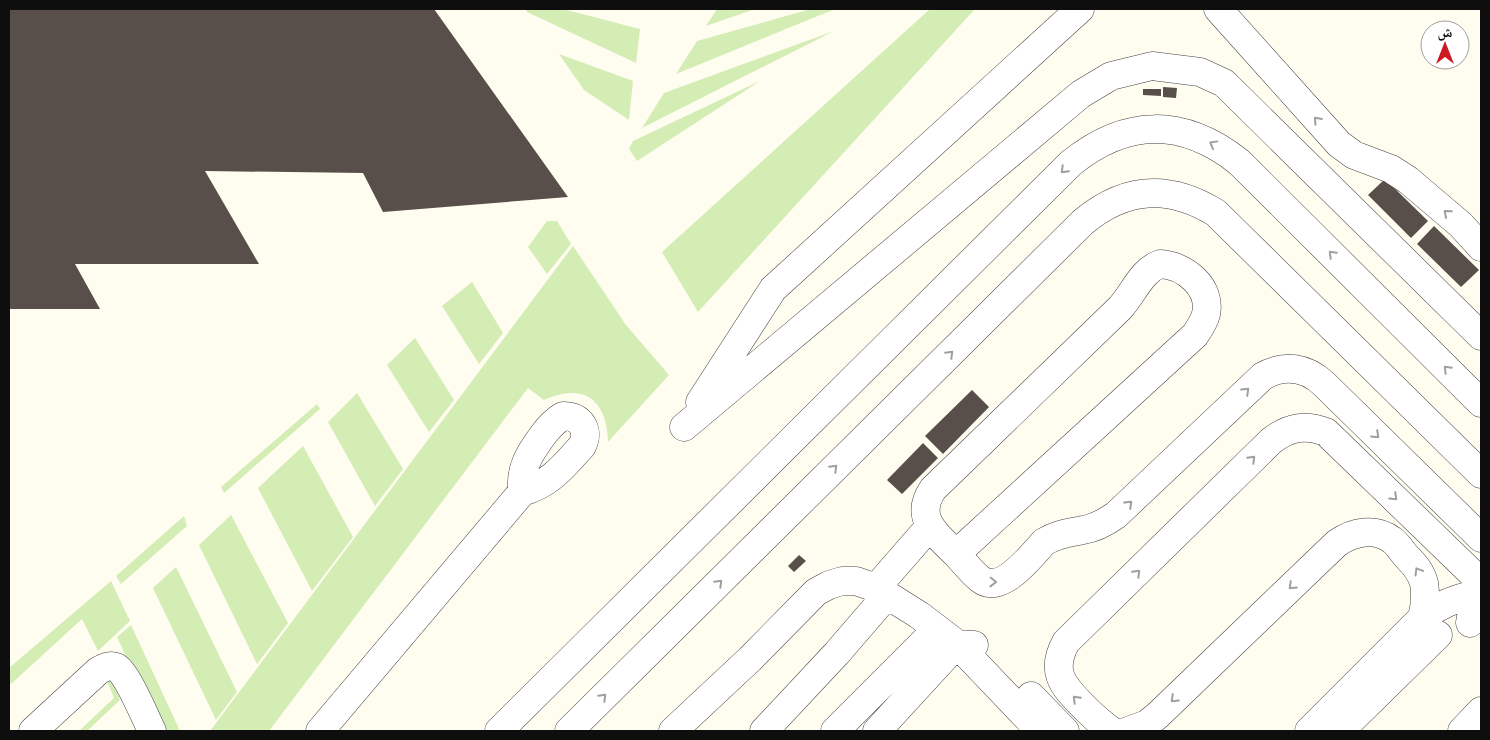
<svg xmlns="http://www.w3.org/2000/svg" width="1490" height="740" font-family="'Zilla Slab','Noto Naskh Arabic',serif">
<rect width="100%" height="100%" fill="#fffcf0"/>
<!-- green -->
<path fill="#d4edb5" d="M526 9H563L640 29 636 63 527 12Z
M717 9H755L706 26Z
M811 9H835L676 74 697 41Z
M930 9H975L698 312 662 252Z
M834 31 642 128 664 93Z
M559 54 633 81 629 120 584 90Z
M760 81 637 161 629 149 633 141Z
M547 221H557L571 244 547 274 528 247Z
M573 246 626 325 669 375 608 442C607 400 584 382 544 400L528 388 269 731H210Z
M472 282 503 333 479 364 442 306Z
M415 338 454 400 429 432 387 365Z
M357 393 403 469 375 506 328 422Z
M317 404 320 409 224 493 221 487Z
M303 446 353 537 312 591 258 488Z
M231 515 288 623 257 664 199 545Z
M184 516 187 526 121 584 116 576Z
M176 567 237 692 216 720 153 588Z
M111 581 130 621 98 651 82 619 11 684 9 680V668Z
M131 625 180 731H160L117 637Z
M112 680 120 700 87 731H79L114 698 107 681Z"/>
<!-- building -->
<path fill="#584f4a" d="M9 9H434L568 197 383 212 363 173 205 171 259 264H75L100 309H9Z
M1163 87 1177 88 1176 98 1163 97Z
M1143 89H1161V96L1143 95Z
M1385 179 1428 221 1411 238 1368 195Z
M1434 226 1479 270 1461 287 1417 244Z
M972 390 989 407 943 454 925 436Z
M923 443 938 458 902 494 887 480Z
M799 555 806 561 794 572 788 566Z"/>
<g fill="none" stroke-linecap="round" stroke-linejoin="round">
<defs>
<path id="minor" d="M1218 9 1339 144 1354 155 1391 169 1408 180 1461 225 1481 247
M1160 264C1184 265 1212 287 1206 314 1204 322 1199 329 1195 335L956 554C937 535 913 518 933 489L1120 308C1134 293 1141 271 1160 264Z
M700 402 773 289 1080 9
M563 416C581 416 590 430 582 446 563 467 550 484 522 492 520 468 529 454 543 435 549 427 554 421 563 416Z
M684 427 1081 94 1111 76 1152 66 1200 72 1224 83 1481 336
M956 554C964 562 971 572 980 579 1001 596 1031 556 1044 542 1057 534 1069 533 1083 530 1095 528 1106 522 1116 515L1263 376C1285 364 1306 367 1324 384L1481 538
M876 588 930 526
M1031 696 1065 731
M33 731 98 671C103 668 110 664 116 667 126 671 146 719 152 731
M320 731 522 492
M499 731 1071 163C1127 118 1183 118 1239 162L1481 403
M569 731 1083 222C1125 187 1169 184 1216 213L1481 474
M673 731 750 659 816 592 829 585 842 581H856L876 588 919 615 957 644 1040 731
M764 731 837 653 887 595
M835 731 937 629
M877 731 957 644 974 645
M1112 731C1101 724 1092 715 1083 706 1062 685 1050 671 1066 642L1271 441C1289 427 1305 424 1326 432L1481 582
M1128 731 1147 724 1158 715 1337 543C1353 532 1375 527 1392 540 1398 544 1402 552 1407 557 1415 565 1421 572 1424 583 1426 595 1425 606 1422 618
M1309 731 1422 618C1439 605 1454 599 1475 594L1470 623
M1340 731 1438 635
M1462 731 1481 711"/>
</defs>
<!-- minor casing -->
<use href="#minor" stroke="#414141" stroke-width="29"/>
<!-- minor -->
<use href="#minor" stroke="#fff" stroke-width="28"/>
</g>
<!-- one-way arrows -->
<defs><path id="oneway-chevron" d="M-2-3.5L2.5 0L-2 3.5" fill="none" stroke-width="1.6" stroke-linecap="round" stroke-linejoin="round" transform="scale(1.25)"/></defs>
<g stroke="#9f9f9f">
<use href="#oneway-chevron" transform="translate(1317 120) rotate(-132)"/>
<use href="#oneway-chevron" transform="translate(1213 144) rotate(-151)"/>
<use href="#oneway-chevron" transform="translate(1064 170) rotate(135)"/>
<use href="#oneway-chevron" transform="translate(1447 213) rotate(-139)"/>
<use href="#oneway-chevron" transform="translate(1332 254) rotate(-135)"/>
<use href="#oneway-chevron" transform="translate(950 354) rotate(-45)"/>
<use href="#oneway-chevron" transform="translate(1447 369) rotate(-135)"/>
<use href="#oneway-chevron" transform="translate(1246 391) rotate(-44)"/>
<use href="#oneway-chevron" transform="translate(1376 435) rotate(44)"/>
<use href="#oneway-chevron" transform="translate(1252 459) rotate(-45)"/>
<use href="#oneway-chevron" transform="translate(834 468) rotate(-45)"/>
<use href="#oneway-chevron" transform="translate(1394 497) rotate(44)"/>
<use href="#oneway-chevron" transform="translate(1129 504) rotate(-44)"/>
<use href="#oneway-chevron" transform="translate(1418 571) rotate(-121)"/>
<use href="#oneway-chevron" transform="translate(1137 573) rotate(-45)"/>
<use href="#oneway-chevron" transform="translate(993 582) rotate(1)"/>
<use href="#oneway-chevron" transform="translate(719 583) rotate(-45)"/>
<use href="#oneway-chevron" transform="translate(1292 586) rotate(136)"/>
<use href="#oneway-chevron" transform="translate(603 697) rotate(-45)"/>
<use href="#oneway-chevron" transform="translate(1076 699) rotate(-135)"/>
<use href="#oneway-chevron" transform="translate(1174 699) rotate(136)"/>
</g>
<!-- border -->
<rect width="1490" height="740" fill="none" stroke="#0e0e0e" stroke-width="20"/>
<!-- north arrow -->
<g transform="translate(1445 45)"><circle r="24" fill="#ffffff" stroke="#9f9f9f"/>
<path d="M0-4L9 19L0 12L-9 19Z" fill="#cb1a26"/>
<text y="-8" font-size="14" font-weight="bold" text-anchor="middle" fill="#0e0e0e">ش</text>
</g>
</svg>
